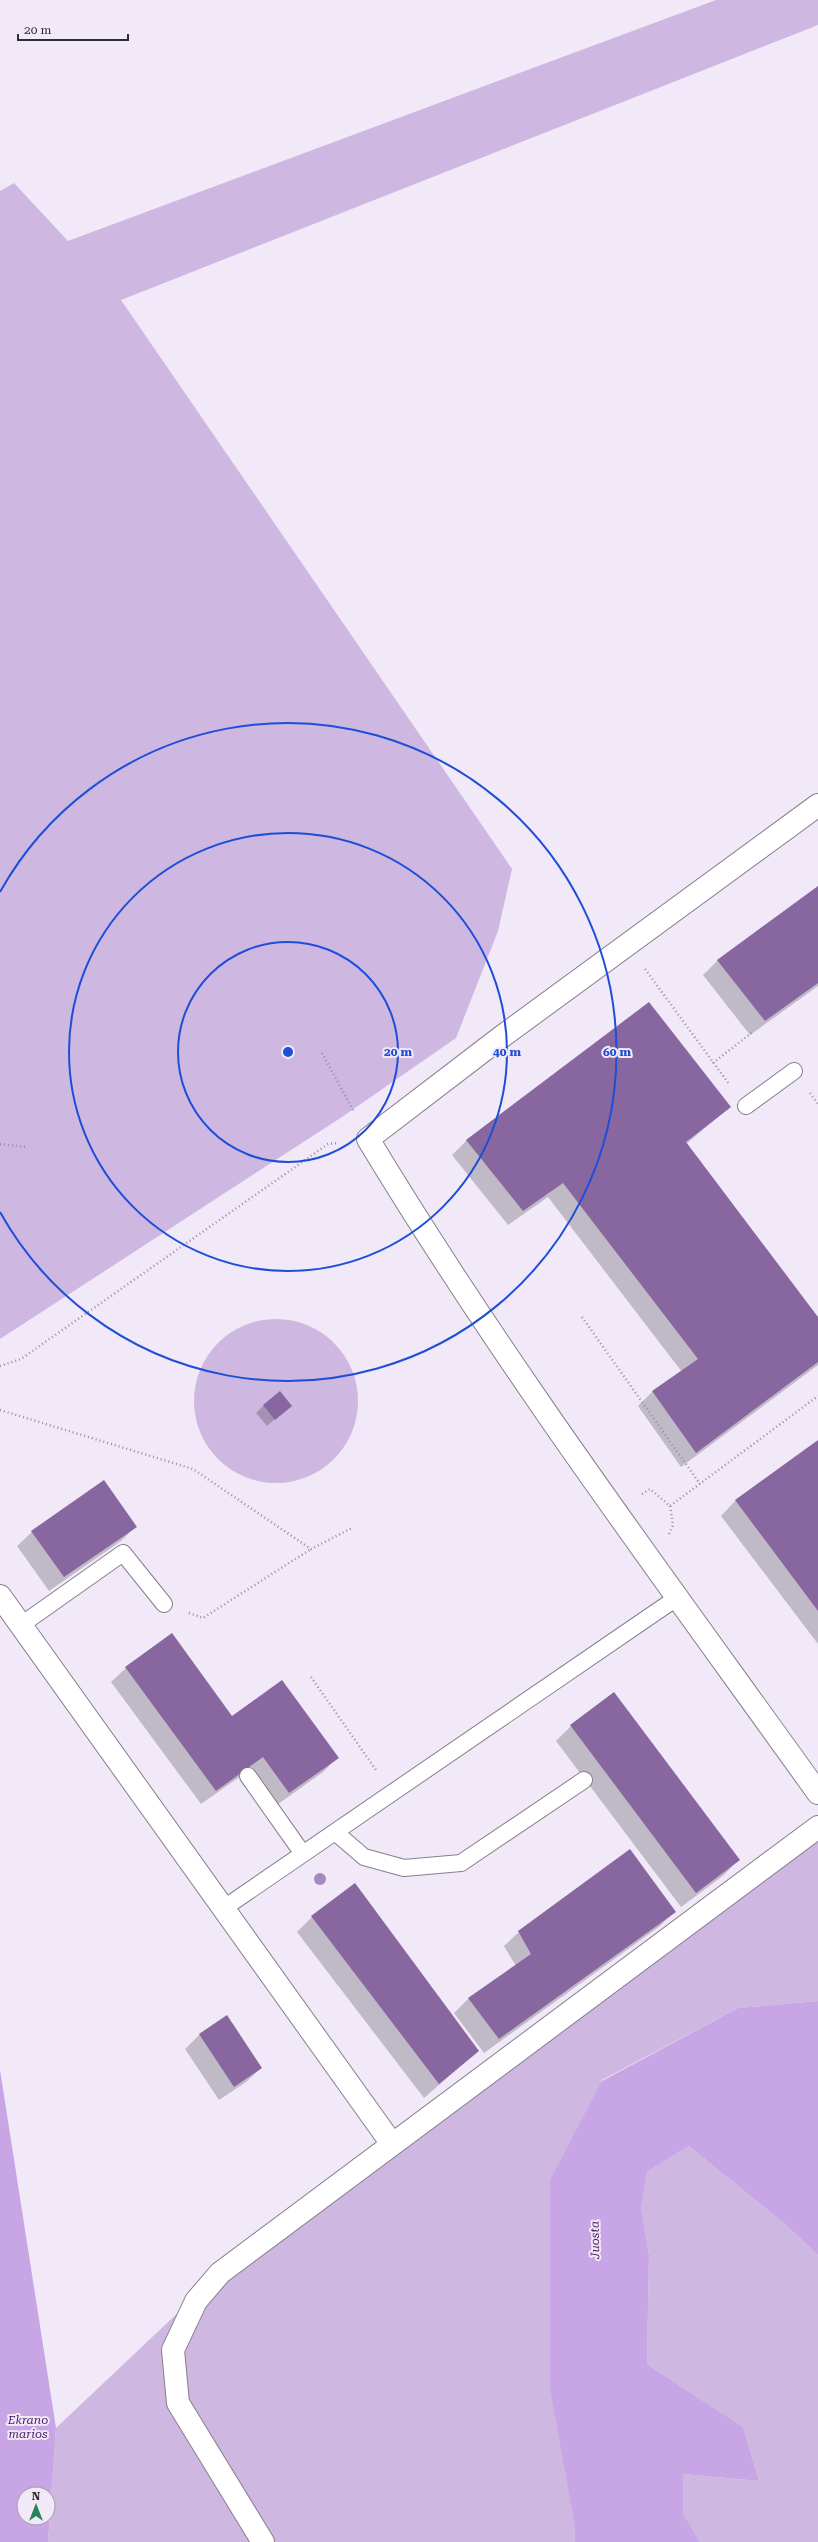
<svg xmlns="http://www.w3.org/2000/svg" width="818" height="2542" font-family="'Roboto Serif',serif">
<rect width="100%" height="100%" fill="#f1e8f8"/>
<!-- green -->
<path fill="#ceb7e1" d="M716 0H818V25L121 300 512 869 498 931 456 1038 342 1117 0 1339V191L14 183 68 241Z
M194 1401a82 82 0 1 1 164 0a82 82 0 1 1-164 0Z
M818 1827V2001L738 2008 602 2080 574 2520 575 2542H48L56 2428 220 2273Z
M689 2146 785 2224 818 2255V2542H700L683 2513V2474L759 2481 743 2427 647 2364 649 2255 641 2208 647 2172Z"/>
<!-- water -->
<path fill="#c8a5e4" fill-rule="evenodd" d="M818 2001V2255L785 2224 689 2146 647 2172 641 2208 649 2255 647 2364 743 2427 759 2481 683 2474V2513L700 2542H575L574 2520 550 2388V2180L602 2081 738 2008Z
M0 2070 56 2428 48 2542H0ZM24 2494H48V2518H24Z"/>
<!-- shadow -->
<path fill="#0003" d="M818 888V986L750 1035 703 975 717 961Z
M649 1004 730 1107 686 1144 818 1319V1365L681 1467 638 1406 652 1392 682 1372 548 1197 508 1225 452 1155 466 1141Z
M264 1405 290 1406 267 1426 256 1413Z
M818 1441V1644L721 1516 735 1501Z
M136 1526 121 1541 49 1591 17 1546 32 1532Z
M126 1668 232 1717 337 1758 323 1772 274 1807 248 1771 201 1804 111 1682Z
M571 1726 738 1860 724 1875 681 1907 556 1741Z
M355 1885 478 2051 424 2098 297 1932 312 1917Z
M675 1911 660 1926 484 2053 454 2013 469 1998 516 1966 504 1946 519 1932Z
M226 2017 261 2068 246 2082 219 2100 185 2049 199 2035Z"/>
<!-- building -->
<path fill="#8867a1" d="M818 886V983L765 1021 717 960Z
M649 1002 731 1107 686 1142 818 1317V1362L696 1453 652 1391 698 1359 563 1183 523 1211 466 1140Z
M280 1391 292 1406 275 1420 263 1405Z
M818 1440V1611L735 1500Z
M104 1480 137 1527 64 1577 31 1531Z
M172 1633 232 1716 282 1680 339 1758 289 1793 263 1757 216 1791 125 1667Z
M614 1692 740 1860 696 1893 570 1725Z
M630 1849 676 1912 499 2039 468 1998 531 1954 518 1931Z
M355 1883 479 2051 439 2084 311 1916Z
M227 2015 262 2068 234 2087 199 2034Z"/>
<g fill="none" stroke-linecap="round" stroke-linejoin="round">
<defs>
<path id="service" d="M746 1106 794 1071
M21 1625 123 1553 164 1604
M248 1776 303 1854
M335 1832 364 1857 404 1868 461 1863 584 1780
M224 1908 678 1597"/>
<path id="minor" d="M818 805 500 1038 368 1139C505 1366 664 1578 818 1793
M0 1596 392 2144
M263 2542 178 2403 173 2350 196 2301 220 2273 818 1827"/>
</defs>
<!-- service casing -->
<use href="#service" stroke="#877f8d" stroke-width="18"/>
<!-- minor casing -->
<use href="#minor" stroke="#877f8d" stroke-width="24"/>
<!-- path -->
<path stroke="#97919d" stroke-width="2.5" stroke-dasharray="1 3" stroke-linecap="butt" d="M645 969 729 1084
M322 1053 354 1112
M713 1063 754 1031
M810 1093 818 1104
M0 1144 26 1147
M582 1317 700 1484
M0 1366 21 1359 328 1144 338 1143
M0 1410 193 1469 311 1549 352 1528
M642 1494 650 1489 670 1506 818 1396
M669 1534 673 1525 670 1506
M189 1613 203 1618 311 1549
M311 1677 376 1770"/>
<!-- service -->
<use href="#service" stroke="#fff" stroke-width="16"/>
<!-- minor -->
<use href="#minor" stroke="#fff" stroke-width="22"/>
</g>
<!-- trees -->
<circle fill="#a78abb" cx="320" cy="1879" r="6"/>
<!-- distance rings -->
<g fill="none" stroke="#1d4ed8" stroke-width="2">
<circle cx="288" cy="1052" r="110"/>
<circle cx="288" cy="1052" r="219"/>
<path d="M0 892A329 329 0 1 1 0 1212"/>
</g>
<g text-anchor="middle" stroke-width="4" stroke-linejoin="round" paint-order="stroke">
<!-- water labels -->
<g font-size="12" font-style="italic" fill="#4a1c65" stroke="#f1e8f8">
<text transform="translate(595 2240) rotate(-91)" y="4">Juosta</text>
<text x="28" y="2424">Ekrano<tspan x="28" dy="14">marios</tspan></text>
</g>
</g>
<circle cx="288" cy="1052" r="6" fill="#1d4ed8" stroke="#f1e8f8" stroke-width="2"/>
<g font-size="12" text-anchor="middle" font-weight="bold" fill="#1d4ed8" stroke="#f1e8f8" stroke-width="4" stroke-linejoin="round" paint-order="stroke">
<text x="398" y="1056">20 m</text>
<text x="507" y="1056">40 m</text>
<text x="617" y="1056">60 m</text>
</g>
<!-- north arrow -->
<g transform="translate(36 2506)"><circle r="19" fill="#f1e8f8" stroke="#a39ca8"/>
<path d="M0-3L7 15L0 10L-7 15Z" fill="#258359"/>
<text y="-6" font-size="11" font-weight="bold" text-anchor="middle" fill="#2e2b31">N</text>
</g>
<!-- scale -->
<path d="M18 34v6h110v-6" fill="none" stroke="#2e2b31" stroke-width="2"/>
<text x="24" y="34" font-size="12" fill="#2e2b31" stroke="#f1e8f8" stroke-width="3" paint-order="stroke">20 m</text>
</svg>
